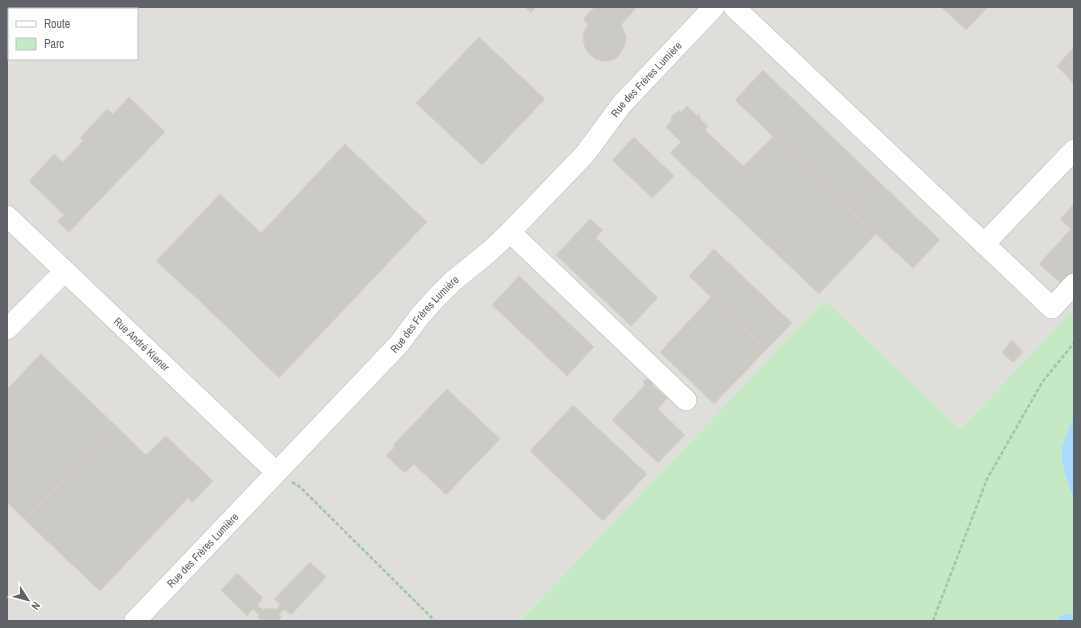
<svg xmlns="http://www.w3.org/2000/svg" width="1081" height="628" font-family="'Archivo Narrow',sans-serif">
<rect width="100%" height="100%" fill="#f1efe8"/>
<!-- industrial -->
<path fill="#e0deda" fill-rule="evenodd" d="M7 7H1074V307L1056 328 960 429 825 300 520 621H7ZM9 9H137V59H9Z"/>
<!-- green -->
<path fill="#c5e8c5" d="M825 300 960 429 1056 328 1074 307V415L1062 462 1066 476 1071 493 1074 496V621H520Z"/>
<!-- water -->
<path fill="#aadaff" d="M1074 415V496L1071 493 1066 476 1062 462V448Z
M1074 613V621H1058L1060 616Z"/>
<!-- building -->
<path fill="#cccac5" stroke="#d6d1c6" d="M525 7H536L531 13Z
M595 7H637L621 25 626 36 625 45 617 58 610 61H603L595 59 589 54 585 48 583 40 584 32 588 24 583 19Z
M941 7H988L966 30Z
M479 37 545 99 482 165 416 103Z
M1072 49 1074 50V84L1057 66Z
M763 70 873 176 845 206 735 100Z
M129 97 165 132 69 232 57 221 64 215 29 181 54 154 63 162 83 141 80 138 107 109 113 114Z
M687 106 697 116 700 115V119L708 126 705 130 743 166 773 137 845 206 876 234 819 294 670 153 681 142 666 127 672 120 670 118 679 110 681 112Z
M634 137 674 176 652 198 612 160Z
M345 144 427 222 279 378 203 304 156 261 220 194 261 233Z
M873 176 940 240 913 268 845 206Z
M1074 204V273L1063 285 1039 264 1071 229 1060 219Z
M590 219 603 230 596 238 658 298 631 326 556 255Z
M714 249 792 323 766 350 689 276Z
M519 276 594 347 567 376 492 305Z
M711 297 766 350 714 404 660 352Z
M1012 340 1023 352 1013 363 1002 352Z
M41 354 115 425 25 520 7 502V389Z
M653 379V386L667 398 658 409 685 435 658 463 612 420 644 386V380Z
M447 389 500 439 446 495 414 464 405 473 386 456 395 447 393 445Z
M573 405 647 474 603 521 530 451Z
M115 425 146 455 166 436 213 481 192 503 188 498 100 591 25 520Z
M310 562 326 577 291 615 284 609 279 615 282 617 278 621H261L257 617 259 615 253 609 247 616 221 590 237 573 263 598 257 605 263 610 264 609 273 608 275 610 280 605 274 599Z"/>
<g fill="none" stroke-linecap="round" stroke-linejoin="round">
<defs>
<g id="minor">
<path d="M734 7 1052 308 1074 284"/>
<path id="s1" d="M7 216 276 472"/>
<path d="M510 232 686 400"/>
<path d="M984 244 1074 150"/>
<path d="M7 329 65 271"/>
<path id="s2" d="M135 621 399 344 419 317 436 298 453 281 490 251 510 232 585 154 622 104 714 7"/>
</g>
</defs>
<!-- minor casing -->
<use href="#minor" stroke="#b5b8bc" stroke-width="22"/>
<!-- path -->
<path stroke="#9cc7a9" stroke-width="2.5" stroke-dasharray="4 2" stroke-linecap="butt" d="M292 482 300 487 435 621
M933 621 987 479 1043 381 1074 343"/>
<!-- minor -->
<use href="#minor" stroke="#fff" stroke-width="21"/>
</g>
<g text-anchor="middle" stroke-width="3" stroke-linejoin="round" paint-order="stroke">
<!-- street labels -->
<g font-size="11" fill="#5f6368" stroke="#fff">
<text dy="4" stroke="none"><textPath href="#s2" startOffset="746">Rue des Frères Lumière</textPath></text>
<text dy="4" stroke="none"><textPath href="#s2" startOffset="422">Rue des Frères Lumière</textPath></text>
<text dy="4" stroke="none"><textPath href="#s1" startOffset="186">Rue André Kiener</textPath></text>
<text dy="4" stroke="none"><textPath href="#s2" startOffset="98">Rue des Frères Lumière</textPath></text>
</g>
</g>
<!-- border -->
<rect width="1081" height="628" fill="none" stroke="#5f6368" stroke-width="16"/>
<!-- legend -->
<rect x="8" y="8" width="130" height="52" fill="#ffffff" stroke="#bfc1c3"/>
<rect x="16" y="21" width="20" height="6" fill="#ffffff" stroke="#bfc1c3"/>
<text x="44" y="28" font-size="12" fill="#5f6368">Route</text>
<rect x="16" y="38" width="20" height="12" fill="#c5e8c5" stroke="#bfc1c3"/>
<text x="44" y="48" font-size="12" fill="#5f6368">Parc</text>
<!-- north arrow -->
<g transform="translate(28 600) rotate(126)" stroke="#ffffff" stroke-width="3" paint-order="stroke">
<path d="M0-3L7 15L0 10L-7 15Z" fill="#5f6368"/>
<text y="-6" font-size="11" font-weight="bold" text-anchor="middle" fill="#5f6368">N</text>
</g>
</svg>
